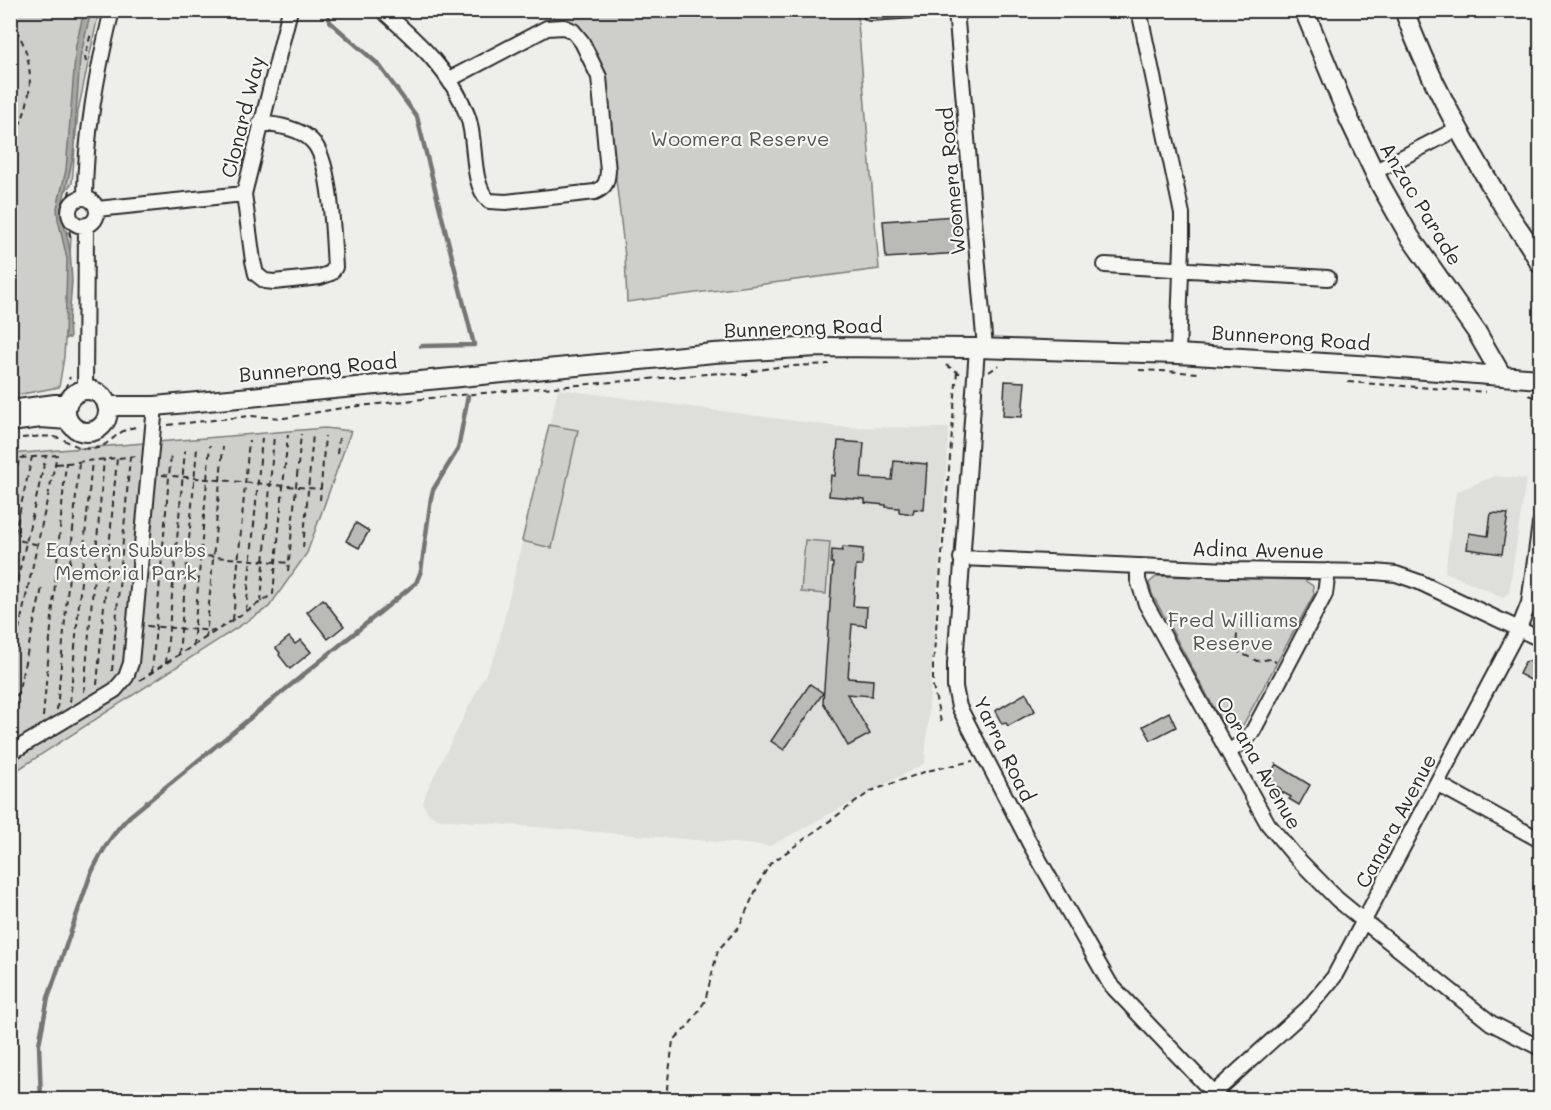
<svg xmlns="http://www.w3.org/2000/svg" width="1551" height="1110" font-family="Mali,sans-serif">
<rect width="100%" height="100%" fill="#eeeeea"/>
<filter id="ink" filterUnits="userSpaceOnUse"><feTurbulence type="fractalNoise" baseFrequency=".0167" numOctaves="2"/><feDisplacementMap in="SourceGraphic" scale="12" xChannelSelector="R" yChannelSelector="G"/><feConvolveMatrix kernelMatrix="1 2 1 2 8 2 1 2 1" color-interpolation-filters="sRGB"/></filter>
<g filter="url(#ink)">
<!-- built -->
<path fill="#dededb" d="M558 389 840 427 949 428 925 763 770 846 437 819 429 814 423 804 426 792 496 653Z
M1495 476 1526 479 1509 593 1503 597 1445 572 1456 492Z"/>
<!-- green -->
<path fill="#cececa" stroke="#7c7c7a" stroke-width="1.5" d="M11 11H99L78 111 72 183 62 195 59 222 71 237 64 357 59 387 11 396Z
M550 11H857L879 269 627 302 625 256 605 86 566 21 554 18Z
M549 425 578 430 552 548 522 541Z
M325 428 351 431 307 553 269 607 11 774V454Z
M805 540 830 542 826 594 801 592Z
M1157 576 1304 580 1313 586 1314 594 1243 725C1237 730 1229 731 1224 726L1152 594 1149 583Z"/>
<!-- water -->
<path fill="#a6a6a3" stroke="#757573" stroke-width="1.5" d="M84 11H91L80 58 73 157 61 210 70 250 72 281 69 321 70 338H65L67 259 58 219 57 208 66 170 76 45Z"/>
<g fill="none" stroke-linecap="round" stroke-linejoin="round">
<!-- stream -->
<path stroke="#757573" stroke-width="4.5" d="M327 10 330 22 379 65 417 117 474 345 421 346
M41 1100 39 1044 48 998 90 876C100 854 113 832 130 816L416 583 421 571 431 498 433 490 458 449 468 396"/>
</g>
<!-- building -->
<path fill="#babab7" stroke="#2b2b2b" stroke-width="1.5" d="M956 216 959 253 886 258 883 221Z
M1005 381 1025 382 1022 417 1003 416Z
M838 441 864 443 861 478 892 480 894 461 927 464 924 510 914 509 913 514 899 512V508L886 507V505L865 503V499L829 496 831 475 835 476Z
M1491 513 1508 514 1502 554 1467 549 1469 533 1488 536Z
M356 523 369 531 359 548 346 541Z
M843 547 863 549 862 566H856L853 606 867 607 866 626 852 624 848 678 873 680 872 696 847 694 870 734 848 746 823 702 833 563H831L832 550 842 551Z
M323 599 344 626 328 639 307 612Z
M289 637 295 644 301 640 311 652 290 669 279 655 280 653 276 648Z
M1533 660 1540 663V685L1519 674 1525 662Z
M810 684 823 693 784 750 771 741Z
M1026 693 1035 711 1008 726 1006 723 1002 724 995 711Z
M1169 712 1176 727 1151 740 1143 726Z
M1276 764 1310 785 1299 805 1289 799 1291 797 1280 791 1281 789 1267 781Z"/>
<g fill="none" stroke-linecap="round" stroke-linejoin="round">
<defs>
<path id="minor" d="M382 10C417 41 452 72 468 117 477 143 470 183 489 201L506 202 595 192C606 187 607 182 608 171L599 77 582 42 573 31 564 27 547 28 450 79
M956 10 985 348
M1139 10 1182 214V245L1178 354
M870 13 916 10
M260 123C277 125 300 128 312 141 332 160 333 240 335 267L331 273 320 277 274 282 265 281 256 274 253 261 244 194 290 10
M1374 172 1457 129
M85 198C85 134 97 72 112 10
M69 212a14 14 0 1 1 28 0a14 14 0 1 1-28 0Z
M97 209 244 194
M1105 265 1328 278
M977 348 955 664V687L959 707 1030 844 1110 984 1220 1100
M85 391 86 225
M961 558 1229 570 1375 572 1396 574 1419 582 1540 639
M1138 566V580L1146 604 1268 824 1294 855 1337 899 1365 922 1491 1023 1540 1048
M1228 752 1245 741 1253 731 1325 594 1328 571
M10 753 115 690 126 677 131 663 155 406
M1438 784 1540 840
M1214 1093 1308 1008 1334 977 1519 628 1529 603 1540 524"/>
<path id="major" d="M1304 10 1349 119 1380 184 1410 237 1476 331 1502 376
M1404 10C1428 78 1464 141 1501 202 1513 223 1530 242 1540 264
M66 411a21 21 0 1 1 42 0a21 21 0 1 1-42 0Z
M107 406H155L714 353 817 347 977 348 1178 354 1374 366 1540 379
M18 409 55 404H67
M10 422 41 418 68 420"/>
</defs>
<!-- minor casing -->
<use href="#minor" stroke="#2b2b2b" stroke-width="18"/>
<!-- major casing -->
<use href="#major" stroke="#2b2b2b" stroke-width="22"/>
<!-- path -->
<path stroke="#2b2b2b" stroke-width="2" stroke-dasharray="6 4.5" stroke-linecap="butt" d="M849 10 856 13
M10 21C38 57 35 105 10 142
M86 62 85 57 91 33
M70 190 65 211 71 239
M946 365 961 374
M1139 370 1199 373
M989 372 999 365
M1348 382 1486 392
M65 389 70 377
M1528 395 1539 399 1540 402
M168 425 250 416 284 418 342 408 449 396 719 373 746 375 752 371 778 367 829 364
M22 438C34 437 47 435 59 438 70 442 78 449 90 449 111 449 114 428 139 427
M337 454 339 438
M10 459 57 455 10 670
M56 464 138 456
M162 475 321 489
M10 497 19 459
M320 500 325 436
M10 538 39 545
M303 548 313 434
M155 552 289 563
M10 554 32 457
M288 571 301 434
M261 602 274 435
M246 611 262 438
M10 612 46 456
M233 620 249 440
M147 626 215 631
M206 638 223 447
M1216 641 1257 661 1270 659 1276 662
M193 646 210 445
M1236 651 1237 634 1246 623
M179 654 197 448
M166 663 185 450
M112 671 130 457
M152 672 171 454
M140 680 273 594 288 434
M97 685 117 458
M84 692 104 459
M70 702 92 460
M57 710 79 462
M43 717 66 462
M941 722 933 686V666L957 371
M10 728 42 588
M670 1100 667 1088 673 1041 690 1024 705 1001 718 950 739 927 761 879 770 864 871 791 927 771 973 761"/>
<!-- minor -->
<use href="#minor" stroke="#f6f6f2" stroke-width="14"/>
<!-- major -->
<use href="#major" stroke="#f6f6f2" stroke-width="18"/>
</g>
</g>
<g text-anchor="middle" stroke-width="4.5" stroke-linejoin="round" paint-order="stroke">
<!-- street labels -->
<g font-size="20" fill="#2b2b2b" stroke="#f6f6f2">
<text transform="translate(243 117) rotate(-76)" y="7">Clonard Way</text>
<text transform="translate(952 181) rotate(-95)" y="7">Woomera Road</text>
<text transform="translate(1421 204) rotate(59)" y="7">Anzac Parade</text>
<text transform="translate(803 328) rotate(-2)" y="7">Bunnerong Road</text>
<text transform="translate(1291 338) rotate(4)" y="7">Bunnerong Road</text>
<text transform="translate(318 368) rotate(-5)" y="7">Bunnerong Road</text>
<text transform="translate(1258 550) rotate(1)" y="7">Adina Avenue</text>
<text transform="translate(1004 749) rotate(64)" y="7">Yarra Road</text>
<text transform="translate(1259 763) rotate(60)" y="7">Oorana Avenue</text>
<text transform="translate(1396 821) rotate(-62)" y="7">Canara Avenue</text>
</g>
<!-- park labels -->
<g font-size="20" fill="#545453" stroke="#f6f6f2">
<text x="740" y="146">Woomera Reserve</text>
<text x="126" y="557">Eastern Suburbs<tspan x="126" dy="23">Memorial Park</tspan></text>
<text x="1233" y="627">Fred Williams<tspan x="1233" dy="23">Reserve</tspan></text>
</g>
</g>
<!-- margin -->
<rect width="1551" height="1110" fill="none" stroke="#f6f6f2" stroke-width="36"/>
<rect x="18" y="18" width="1515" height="1074" fill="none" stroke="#2b2b2b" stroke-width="2" filter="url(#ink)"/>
</svg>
